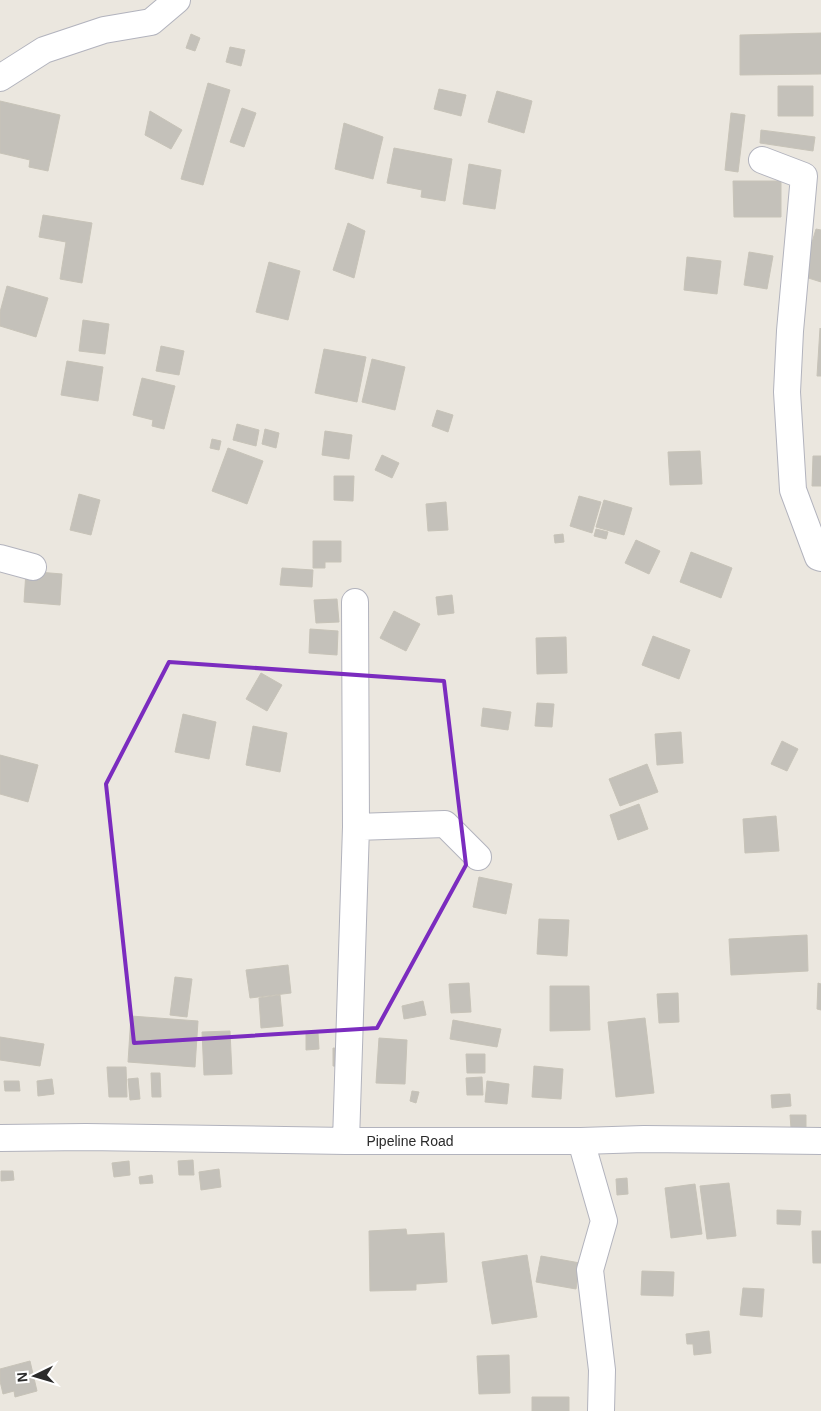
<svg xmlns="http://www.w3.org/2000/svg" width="821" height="1411" font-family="Arial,sans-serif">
<rect width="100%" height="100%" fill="#ebe7df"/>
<!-- building -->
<path fill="#c4c1ba" stroke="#c7c3b8" d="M821 33V74L740 75V35Z
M191 34 200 38 195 51 186 48Z
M230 47 245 50 241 66 226 62Z
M208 83 230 90 203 185 181 179Z
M778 86H813V116H778Z
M439 89 466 95 461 116 434 109Z
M497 91 532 101 524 133 488 122Z
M0 101 60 115 48 171 29 167 30 160 0 153Z
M242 108 256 113 244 147 230 142Z
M150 111 182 130 171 149 145 135Z
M731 113 745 115 738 172 725 170Z
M344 123 383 137 373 179 335 169Z
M761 130 815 137 813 151 760 143Z
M394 148 452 159 445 201 421 197 422 190 387 183Z
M469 164 501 170 495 209 463 204Z
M733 181H781V217H734Z
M43 215 92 223 82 283 60 279 66 242 39 237Z
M348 223 365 231 354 278 333 270Z
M816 229 821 230V282L802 276Z
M749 252 773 256 767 289 744 285Z
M687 257 721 261 717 294 684 290Z
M269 262 300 271 288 320 256 312Z
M7 286 48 298 36 337 0 326V312Z
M83 320 109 324 105 354 79 351Z
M820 328 821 329V376H817Z
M161 346 184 351 179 375 156 371Z
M324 349 366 357 357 402 315 393Z
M372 359 405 367 395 410 362 402Z
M67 361 103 367 98 401 61 395Z
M142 378 175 386 164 429 152 426 153 420 133 415Z
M437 410 453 415 448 432 432 426Z
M237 424 259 430 256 446 233 440Z
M265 429 279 433 276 448 262 444Z
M325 431 352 435 349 459 322 455Z
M212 439 221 441 219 450 210 448Z
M228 448 263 461 247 504 212 491Z
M700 451 702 484 670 485 668 452Z
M382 455 399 463 392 478 375 470Z
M813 456H821V486H812Z
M334 476H354L353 501 334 500Z
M79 494 100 500 91 535 70 530Z
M579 496 601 502 592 533 570 526Z
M604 500 632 508 624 535 596 527Z
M446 502 448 530 428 531 426 504Z
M596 529 608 532 606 539 594 536Z
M563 534 564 542 555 543 554 535Z
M636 540 660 551 649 574 625 563Z
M313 541H341V562H325V568H313Z
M691 552 732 568 721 598 680 582Z
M282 568 313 570 312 587 280 585Z
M26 571 62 574 60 605 24 602Z
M452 595 454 613 438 615 436 597Z
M337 599 339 622 316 623 314 600Z
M394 611 420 624 406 651 380 638Z
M310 629 338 631 337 655 309 653Z
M653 636 690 650 679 679 642 665Z
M566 637 567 673 537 674 536 638Z
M261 673 282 685 267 711 246 699Z
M537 703 554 704 552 727 535 726Z
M483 708 511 712 508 730 481 726Z
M183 714 216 722 209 759 175 752Z
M253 726 287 733 280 772 246 765Z
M681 732 683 763 657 765 655 734Z
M782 741 798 749 787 771 771 764Z
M0 755 38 765 28 802 0 794Z
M647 764 658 792 620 806 609 779Z
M639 804 648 829 618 840 610 815Z
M776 816 779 851 745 853 743 819Z
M479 877 512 884 506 914 473 907Z
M539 919 569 920 567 956 537 954Z
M807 935 808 971 731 975 729 939Z
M288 965 291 993 250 998 246 970Z
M175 977 192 979 187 1017 170 1015Z
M469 983 471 1012 451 1013 449 984Z
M818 983 821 984V1010L817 1009Z
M550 986H589L590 1030 550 1031Z
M678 993 679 1022 659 1023 657 994Z
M280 995 283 1026 261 1028 259 998Z
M423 1001 426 1015 404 1019 402 1006Z
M131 1016 198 1021 195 1067 128 1062Z
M645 1018 654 1093 616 1097 608 1022Z
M453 1020 501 1029 497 1047 450 1039Z
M230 1031 232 1074 204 1075 202 1032Z
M318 1033 319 1049 306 1050V1034Z
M0 1037 44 1044 40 1066 0 1060Z
M379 1038 407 1040 405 1084 376 1083Z
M333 1048 350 1049 349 1067 333 1066Z
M466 1054H485V1073H467Z
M534 1066 563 1069 561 1099 532 1097Z
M107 1067H126L127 1097H109Z
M151 1073H160L161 1097H152Z
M482 1077 483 1095H467L466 1078Z
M138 1078 140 1099 130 1100 128 1079Z
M52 1079 54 1094 38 1096 37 1081Z
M4 1081H19L20 1091H5Z
M487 1081 509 1084 507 1104 485 1102Z
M412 1091 419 1092 416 1103 410 1101Z
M790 1094 791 1106 772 1108 771 1095Z
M790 1115H806V1128H791Z
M193 1160 194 1175H179L178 1161Z
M129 1161 130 1175 114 1177 112 1163Z
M219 1169 221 1187 201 1190 199 1172Z
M1 1171H13L14 1180 1 1181Z
M152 1175 153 1183 140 1184 139 1177Z
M627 1178 628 1194 617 1195 616 1179Z
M729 1183 736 1236 707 1239 700 1186Z
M695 1184 702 1234 671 1238 665 1188Z
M777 1210 801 1211 800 1225 777 1224Z
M406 1229 407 1235 444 1233 447 1282 416 1284V1290L370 1291 369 1231Z
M812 1231H821V1263H813Z
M527 1255 537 1317 492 1324 482 1262Z
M541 1256 580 1263 576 1289 536 1282Z
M642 1271 674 1272 673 1296 641 1295Z
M743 1288 764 1289 762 1317 740 1315Z
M709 1331 711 1353 694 1355 693 1344H687L686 1334Z
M509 1355 510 1393 479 1394 477 1356Z
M30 1361 37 1391 15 1397 14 1391 3 1394 0 1381V1369Z
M532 1397H569V1411H532Z"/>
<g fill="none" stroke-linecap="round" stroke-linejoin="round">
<defs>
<path id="minor" d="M0 78 44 50 104 30 151 22 177 0
M762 160 804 176 790 331 787 392 793 490 818 557 821 558
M0 558 33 567
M356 827 445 824 478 857
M0 1138 86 1137 346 1141H581L644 1139 821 1141
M346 1141 356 827 355 602
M581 1141 604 1221 590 1270 602 1370 601 1411"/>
</defs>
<!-- minor casing -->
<use href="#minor" stroke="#b2b3bd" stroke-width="28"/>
<!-- minor -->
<use href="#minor" stroke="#fff" stroke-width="26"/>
</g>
<!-- marked area -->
<path fill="none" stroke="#7b2cbf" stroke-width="4" stroke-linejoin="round" d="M169 662 444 681 466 865 377 1028 134 1043 106 784Z"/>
<g text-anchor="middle" stroke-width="4" stroke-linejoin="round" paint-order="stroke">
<!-- street labels -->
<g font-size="14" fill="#2b2b2b" stroke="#fff">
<text x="410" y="1146">Pipeline Road</text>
</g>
</g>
<!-- north arrow -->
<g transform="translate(35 1376) rotate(265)" stroke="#ffffff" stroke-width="4" paint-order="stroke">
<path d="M0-4L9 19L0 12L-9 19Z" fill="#2b2b2b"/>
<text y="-8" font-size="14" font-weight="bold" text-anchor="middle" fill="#2b2b2b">N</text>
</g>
</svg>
